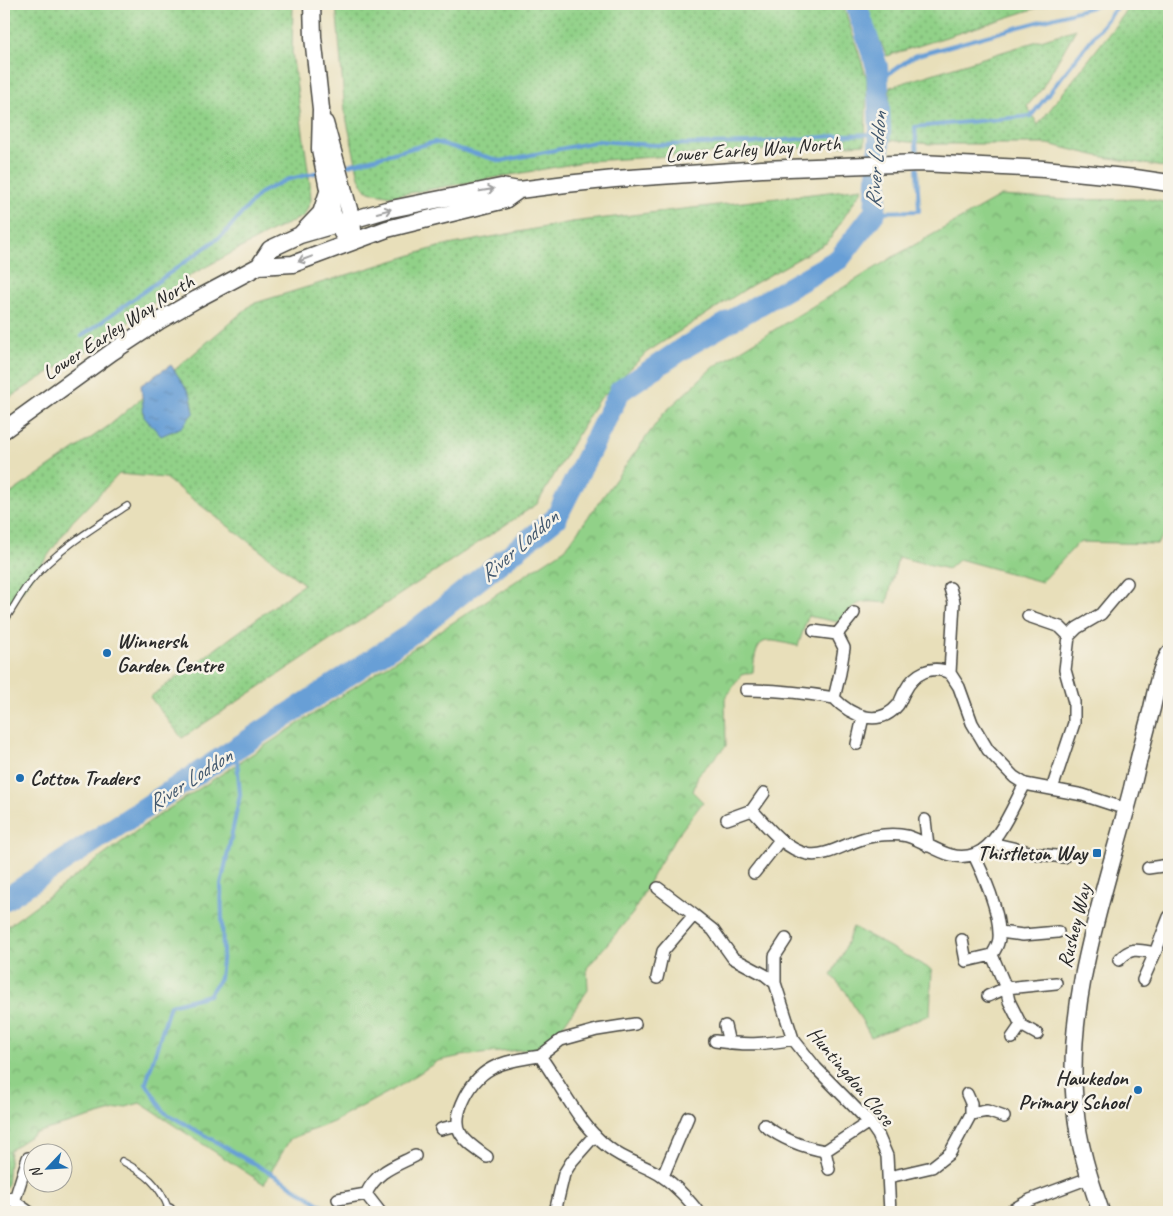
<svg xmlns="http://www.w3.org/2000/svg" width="1173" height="1216" font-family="Caveat,sans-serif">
<defs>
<pattern id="grass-dots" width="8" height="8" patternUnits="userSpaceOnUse" patternTransform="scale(1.25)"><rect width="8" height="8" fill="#91d188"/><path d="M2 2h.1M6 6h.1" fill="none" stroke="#77aa6f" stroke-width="1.8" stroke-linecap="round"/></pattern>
<pattern id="park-crowns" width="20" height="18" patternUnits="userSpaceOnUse" patternTransform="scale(1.25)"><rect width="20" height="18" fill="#91d188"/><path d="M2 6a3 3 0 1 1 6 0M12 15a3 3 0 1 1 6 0" fill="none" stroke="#77aa6f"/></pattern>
<pattern id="water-ripples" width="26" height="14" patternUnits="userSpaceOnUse" patternTransform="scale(1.25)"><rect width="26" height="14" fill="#689fd6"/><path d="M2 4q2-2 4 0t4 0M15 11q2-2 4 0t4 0" fill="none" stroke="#5682ae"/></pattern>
</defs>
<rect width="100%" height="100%" fill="#f7f3e8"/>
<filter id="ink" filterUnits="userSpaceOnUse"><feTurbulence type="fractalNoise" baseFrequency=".02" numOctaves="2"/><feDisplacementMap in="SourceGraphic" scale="10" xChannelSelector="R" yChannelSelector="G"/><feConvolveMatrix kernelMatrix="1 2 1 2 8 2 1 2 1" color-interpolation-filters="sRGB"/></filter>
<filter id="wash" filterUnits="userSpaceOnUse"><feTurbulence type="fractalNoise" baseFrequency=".0096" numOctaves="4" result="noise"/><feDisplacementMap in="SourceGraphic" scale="20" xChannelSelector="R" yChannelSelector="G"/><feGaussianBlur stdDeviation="1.12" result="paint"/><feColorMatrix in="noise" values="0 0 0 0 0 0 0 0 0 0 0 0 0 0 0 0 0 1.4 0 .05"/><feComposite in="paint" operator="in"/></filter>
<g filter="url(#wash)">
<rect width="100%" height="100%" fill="#e8dfba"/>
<!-- grass -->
<path fill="url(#grass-dots)" stroke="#5e7e5a" d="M4 4H293L292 52 310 184 311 200 304 216 270 232 191 275 102 342 58 367 4 401Z
M336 4H843L867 79 865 144 589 161 393 196 374 193 364 188 359 177 345 112Z
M862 4H1049L887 56Z
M1132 4H1169V168L1098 156 1048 144H931L888 140 890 87 1076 29 1041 90 1027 106 1038 125Z
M863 188 828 242 752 285 647 352 597 402 537 504 182 738 150 697 304 584 165 478 119 474 72 522 21 593 4 610V498L110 425 252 304 438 247 572 222Z"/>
<!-- park -->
<path fill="url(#park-crowns)" stroke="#5e7e5a" d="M1001 196 1068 200 1148 199 1169 203V529L1157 544 1079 542 1042 582 959 559 948 569 898 557 887 603C857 600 859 601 838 622L808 616 798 646C765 639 756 633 753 672L741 675 725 699 726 746 698 775 693 792 703 802 677 836 655 871 633 913 587 968 588 990 548 1047 461 1056 438 1061 398 1087 333 1122 290 1139 264 1184 140 1103 35 1133 10 1150 7 1186 4 1187V929L150 821 565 549 663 414 712 368 893 257Z
M853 927 932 970 930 1015 871 1037 846 992 831 975 843 953Z"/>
<!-- water -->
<path fill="url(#water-ripples)" stroke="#4a6580" d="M171 365 191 396 194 412 182 427 161 436 144 417 141 385Z"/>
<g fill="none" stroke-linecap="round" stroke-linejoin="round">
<!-- stream -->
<path stroke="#689fd6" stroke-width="4" d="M878 81 914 56 1103 4
M917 158 915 127 1031 116 1119 4
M341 167 435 142 501 161 599 141 653 145 753 143 846 135 880 134
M875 212 919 211 917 168
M82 336 224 234 260 193 286 180 319 172
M236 747 240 795 221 885 223 952 220 978 209 995 170 1005 146 1083 164 1112 286 1182 332 1212"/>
<!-- river -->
<path stroke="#689fd6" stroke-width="22" d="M4 900 408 636 556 518 620 391 687 346 839 259 875 212 880 130 877 67 856 4"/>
</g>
</g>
<g filter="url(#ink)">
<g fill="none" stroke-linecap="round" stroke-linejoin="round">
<defs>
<path id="lane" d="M4 622C12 610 20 595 29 583 55 551 93 528 127 506
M122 1161C146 1174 159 1183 169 1210"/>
<path id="street" d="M950 588 954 602 950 673 959 687 972 723 988 750 1014 777 1025 784 1083 795 1126 809
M1028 616 1060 627 1069 636
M814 631 837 634 844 648 840 673 834 698C851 716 879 728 898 705 901 701 902 695 905 691 914 673 932 664 950 673
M837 634 854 613
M746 690C776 690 805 693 834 698
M857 744 863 717
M1052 789 1074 723V702L1065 670 1069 636 1077 628 1101 614 1127 583
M764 793 752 810C768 827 783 848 807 854 825 858 845 844 862 839 874 835 894 833 907 836 929 842 950 864 975 854 998 846 1013 805 1025 784
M727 819 752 810
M925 820 928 846
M991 843 1038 854 1064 857
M974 855C984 875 999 911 999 933 1000 942 996 948 992 955L1006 988 1009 1001 1021 1025 1037 1034
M1148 868 1169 865
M754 873 780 840
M658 888 694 915
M1000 932 1023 935 1058 932
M786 939 775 956V983L793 1039 816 1068 869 1122 878 1135 887 1156 890 1212
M962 940 966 961 992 955
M1119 960C1131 946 1139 950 1155 953L1169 917
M657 978 663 951 694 915 713 930 733 958 765 975 775 983
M1143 980 1155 953
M988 996 1006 988 1056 983
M635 1024 597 1030 561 1040 540 1056C562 1086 579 1126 609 1148 625 1161 648 1166 663 1177 674 1184 691 1202 698 1212
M725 1026 729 1043
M1012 1038 1021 1025
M715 1041C745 1045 763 1045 793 1039
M967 1094 971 1103V1114
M764 1125C782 1139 802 1147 825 1151L869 1122
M441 1129 457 1125
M825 1151 829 1169
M487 1157C465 1141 450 1133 462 1104 478 1065 502 1062 540 1056
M663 1176 688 1117
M889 1177 932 1167 950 1153 971 1114 987 1111 1004 1117
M366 1194C377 1171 393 1167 415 1156
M338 1199 366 1194 380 1212
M4 1200 9 1198 29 1212
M14 1202 28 1158
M169 1210 170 1212
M555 1212 564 1174 572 1161 595 1135
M1009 1212 1030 1200 1089 1178"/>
<path id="secondary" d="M312 4 313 37 321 109 320 149 333 214 342 233
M325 123 352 220 353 230
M301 234 321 213 328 192
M259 266 270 249 300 235 386 210 501 187 519 190 566 184 615 179 762 169 920 163 1044 169 1135 178 1169 183
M4 430 112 352 159 321 197 299 259 266 293 264 387 229 505 200 519 190
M1101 1212C1089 1178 1078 1143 1075 1106 1065 997 1105 893 1132 788 1138 761 1145 734 1152 708 1156 690 1160 669 1169 654"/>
</defs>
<!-- lane casing -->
<use href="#lane" stroke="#474640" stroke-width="8"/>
<!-- street casing -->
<use href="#street" stroke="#474640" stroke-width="14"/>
<!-- secondary casing -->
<use href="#secondary" stroke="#474640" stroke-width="19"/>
<!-- lane -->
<use href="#lane" stroke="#fff" stroke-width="5.5"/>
<!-- street -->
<use href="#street" stroke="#fff" stroke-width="11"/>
<!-- secondary -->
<use href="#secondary" stroke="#fff" stroke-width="16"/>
</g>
<!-- one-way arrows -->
<defs><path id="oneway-shaft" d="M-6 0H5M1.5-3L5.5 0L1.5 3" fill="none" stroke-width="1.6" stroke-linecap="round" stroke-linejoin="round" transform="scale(1.25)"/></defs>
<g stroke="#a0a0a0">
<use href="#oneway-shaft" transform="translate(487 190) rotate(-10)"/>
<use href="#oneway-shaft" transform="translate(384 211) rotate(-15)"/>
<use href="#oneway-shaft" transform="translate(305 259) rotate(159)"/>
</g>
</g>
<!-- markers -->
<g fill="#1f6fb2" stroke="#f7f3e8" stroke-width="2">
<circle cx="107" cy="653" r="5"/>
<circle cx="20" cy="778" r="5"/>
<rect x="1092" y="848" width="10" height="10" rx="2.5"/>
<circle cx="1138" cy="1090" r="5"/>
</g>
<g text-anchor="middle" stroke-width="5" stroke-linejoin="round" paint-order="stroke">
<!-- street labels -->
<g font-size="21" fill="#2b2b2b" stroke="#f7f3e8">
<text transform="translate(753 149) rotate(-4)" y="7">Lower Earley Way North</text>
<text transform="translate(118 327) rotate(-33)" y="7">Lower Earley Way North</text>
<text transform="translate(1074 926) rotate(-76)" y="7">Rushey Way</text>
<text transform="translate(851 1076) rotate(50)" y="7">Huntingdon Close</text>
</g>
<!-- poi labels -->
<g font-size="21" font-weight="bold" fill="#2b2b2b" stroke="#f7f3e8" text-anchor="start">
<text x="117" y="648">Winnersh<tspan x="117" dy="24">Garden Centre</tspan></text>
<text x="30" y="785">Cotton Traders</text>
<text x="1087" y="860" text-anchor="end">Thistleton Way</text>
<text x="1128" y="1085" text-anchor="end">Hawkedon<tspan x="1128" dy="24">Primary School</tspan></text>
</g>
<!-- water labels -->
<g font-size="22" font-style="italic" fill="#43596f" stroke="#f7f3e8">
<text transform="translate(875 160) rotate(-86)" y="8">River Loddon</text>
<text transform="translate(518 545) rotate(-41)" y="8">River Loddon</text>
<text transform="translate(189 779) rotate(-33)" y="8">River Loddon</text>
</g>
</g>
<!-- margin -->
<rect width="1173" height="1216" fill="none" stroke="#f7f3e8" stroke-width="20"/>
<!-- north arrow -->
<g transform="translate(48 1168) rotate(245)"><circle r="24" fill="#f7f3e8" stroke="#a5a39c"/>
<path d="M0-4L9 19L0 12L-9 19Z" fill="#1f6fb2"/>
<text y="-8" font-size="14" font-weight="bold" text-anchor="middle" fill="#2b2b2b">N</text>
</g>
</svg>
